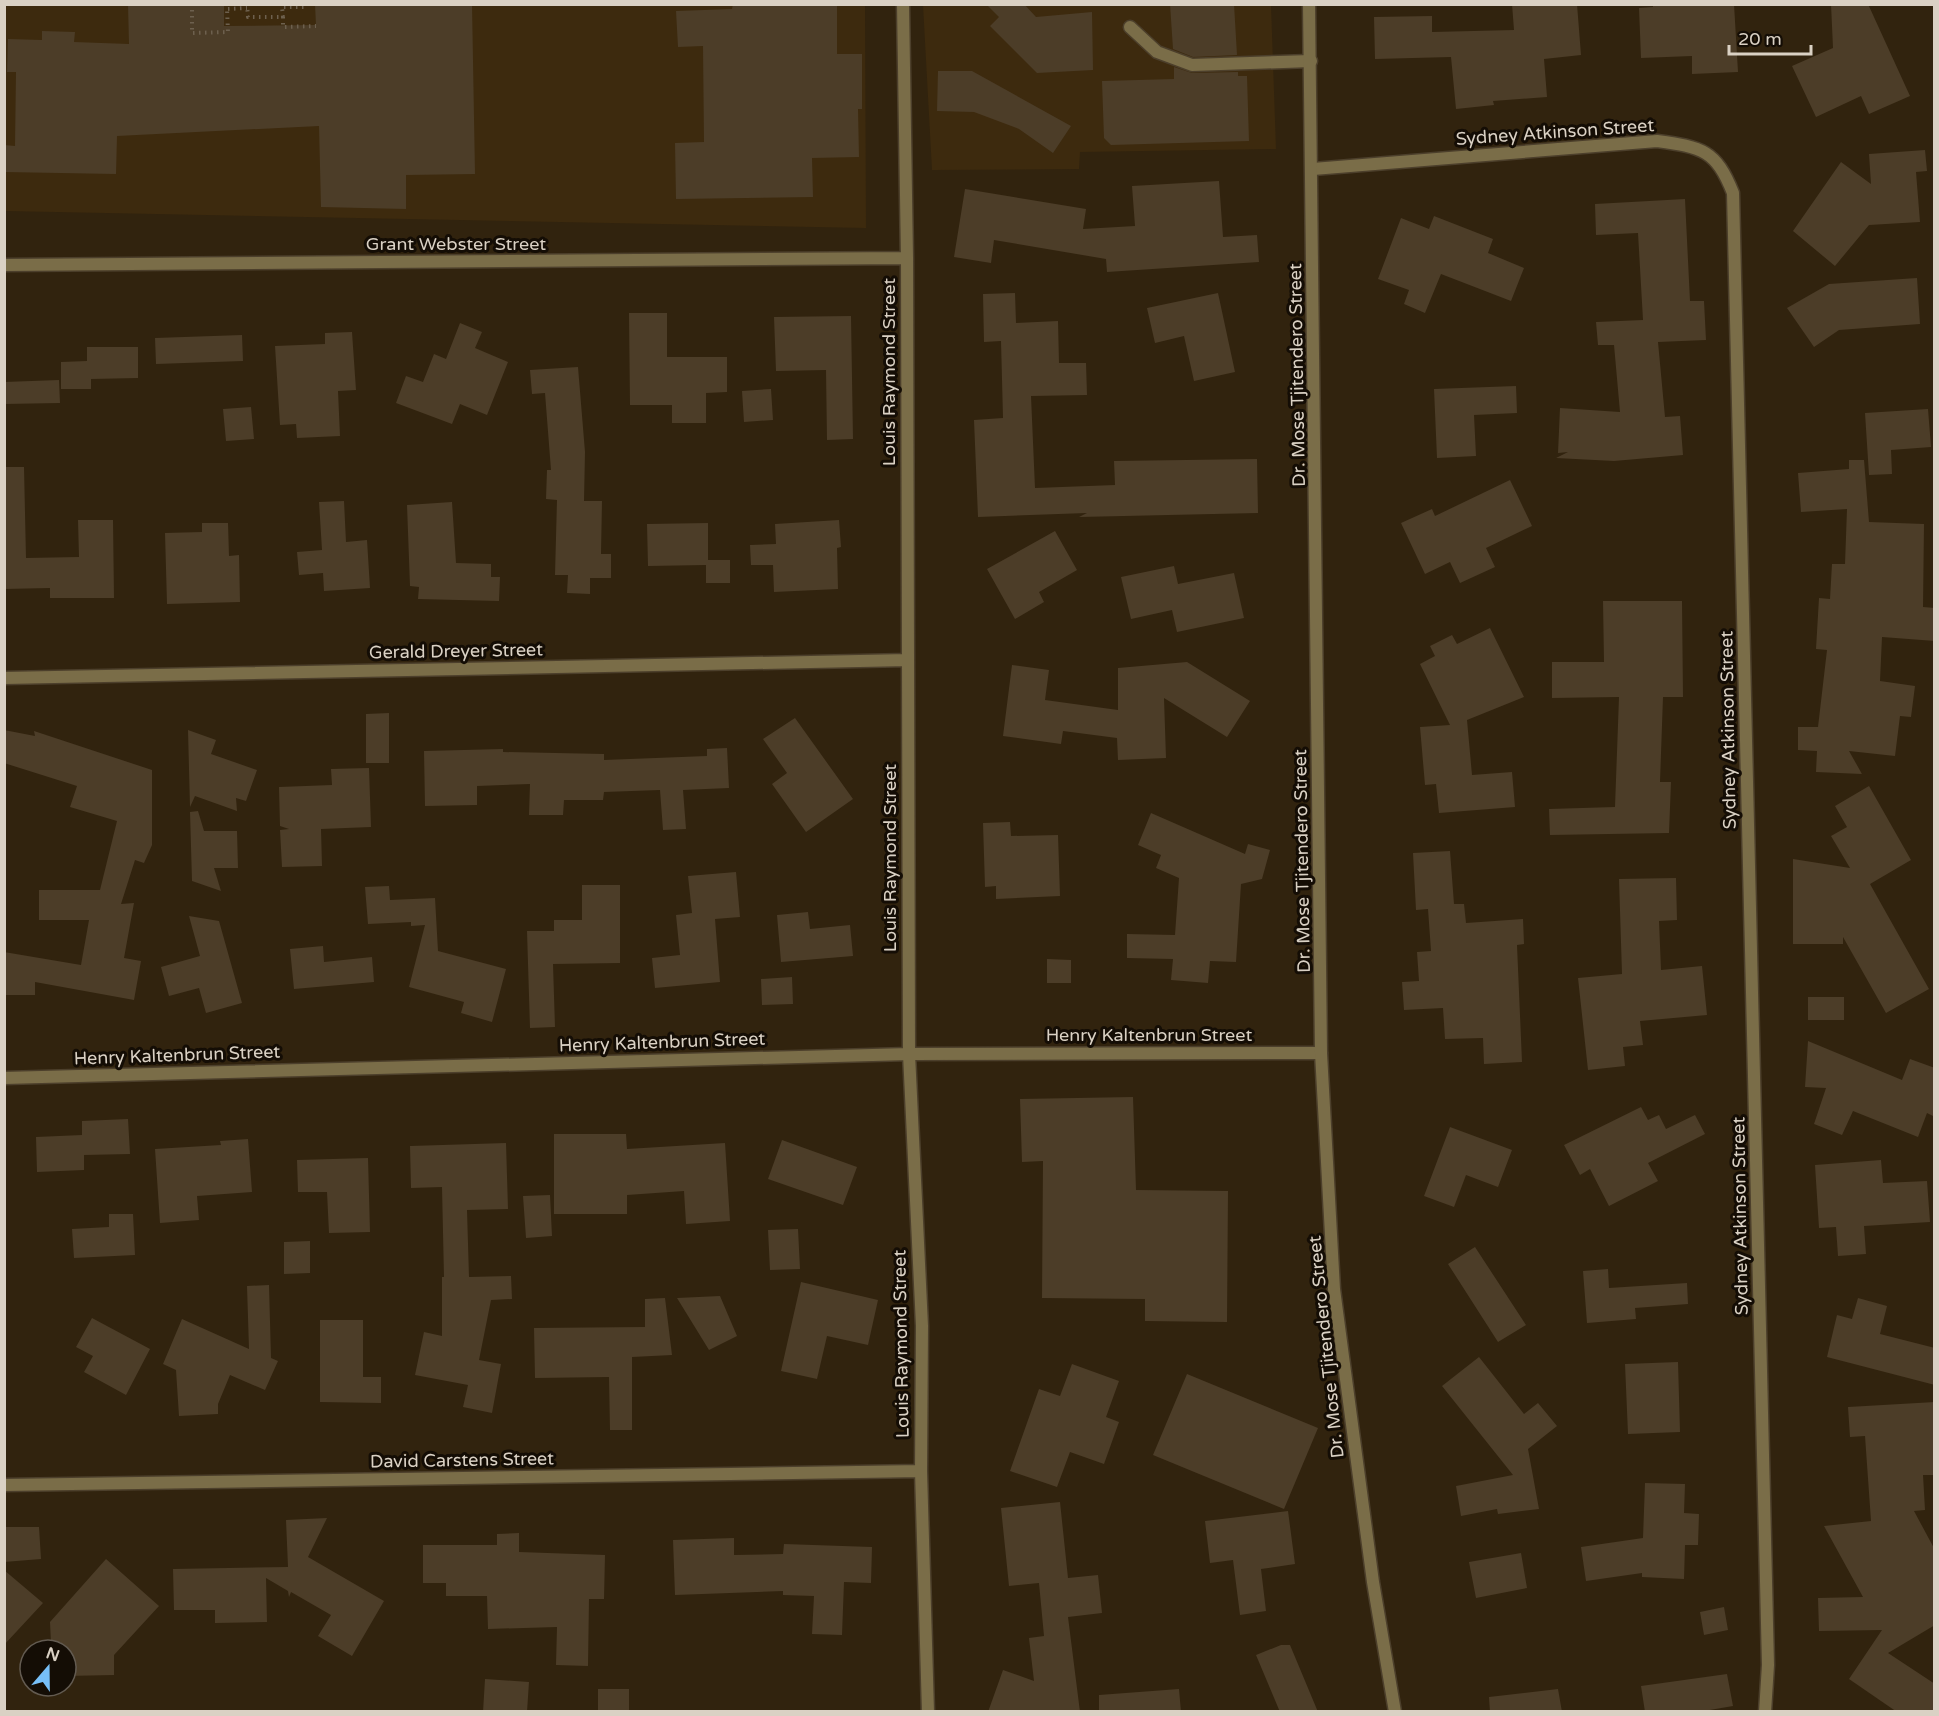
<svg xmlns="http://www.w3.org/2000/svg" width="1939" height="1716" font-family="'Varela Round',sans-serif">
<rect width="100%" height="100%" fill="#31230e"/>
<!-- built -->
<path fill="#3d2a0e" d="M5 5H865L866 228 5 211Z
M923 5H1271L1276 149 1080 152 1079 169 932 170Z"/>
<!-- building -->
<path fill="#4c3d28" d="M128 4H224V26L316 25 315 4H472L475 174 406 175V209L321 207 319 126 117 136 116 174 4 172V145L15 146 16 72H7L8 39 42 40V31L75 32 74 42 129 44Z
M733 4H837V54H862V109H858L859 157 812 158 813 197 676 199 675 143 704 142 703 46 678 47 676 11 732 9Z
M986 4H1024L1036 17 1092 12 1093 70 1037 73 990 26 999 17Z
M1170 4H1234L1237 55 1193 57 1173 49Z
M1512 4H1577L1581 55 1544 59 1547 97 1493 101 1494 105 1456 109 1451 57 1375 59 1374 17 1432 16V32L1514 30Z
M1653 4H1734L1738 72 1692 74V56L1641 58 1639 8 1653 7Z
M1831 4H1868L1910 96 1869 114 1861 96 1816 117 1792 66 1833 48Z
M1174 67 1192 73 1238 72V76H1247L1249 141 1111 145 1104 138 1102 81 1174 79Z
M938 71H972L1071 126 1053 153 1019 129 974 112 937 111Z
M1925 150 1927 171 1916 172 1920 222 1869 225 1835 266 1793 231 1841 162 1871 184 1869 154Z
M1219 181 1223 237 1257 235 1259 262 1107 272 1106 259 994 240 991 263 954 257 965 189 1086 209 1083 229 1135 226 1132 186Z
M1685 199 1690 301H1704L1706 340 1658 342 1665 417 1680 416 1683 455 1614 461 1556 458 1568 452 1558 453 1560 408 1620 412 1614 345H1598L1596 322 1643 320 1638 233 1596 235 1595 204Z
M1434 216 1493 239 1488 253 1524 268 1511 301 1441 274 1425 313 1404 304 1409 290 1378 279 1401 218 1429 229Z
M1917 278 1920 324 1839 330 1814 347 1787 308 1829 284Z
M1015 293 1016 323 1058 321 1059 363H1086L1087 395 1031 396 1035 488 1115 485 1114 461 1257 459 1258 513 1079 517 1087 513 978 517 974 420 1003 418 1001 341 984 342 983 294Z
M1218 293 1235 372 1194 381 1184 336 1155 343 1147 308Z
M629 313H667V357H727V392L706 393V423H672V405H630Z
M851 316 853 439 827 440 826 370 776 371 774 317Z
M460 323 482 332 475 348 508 362 487 415 460 404 452 424 396 403 406 376 423 382 434 354 446 359Z
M352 332 356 390 338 391 340 436 297 438 296 424 280 425 275 346 325 344V333Z
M242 335 243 361 156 364 155 338Z
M87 347H138V378L91 379V389H61V362L87 361Z
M578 367 585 452 584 501H602L601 554H611V578H590V594L567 593 568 575H555L557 500 546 499 547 470H551L545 393 532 394 530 370Z
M59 380 60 403 4 404V382Z
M1516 386 1517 413 1474 415 1476 456 1437 458 1434 389Z
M771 389 773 420 744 422 742 391Z
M251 407 254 439 226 441 223 409Z
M1928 409 1931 447 1891 450 1892 474 1869 475 1865 413Z
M1849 460H1864L1869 522 1924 524 1923 607 1935 608V641L1882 637 1880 681 1915 686 1911 717 1900 716 1895 756 1849 751 1862 774 1816 772 1817 751 1798 750V727H1818L1827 650 1816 649 1819 598 1830 599 1832 564H1845L1847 509 1801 512 1798 473 1849 469Z
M4 467H24L26 558 79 557 78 520H113L114 598H50V588L4 589Z
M1510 480 1532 526 1486 548 1495 567 1460 583 1450 562 1425 574 1401 523 1432 509 1435 516Z
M344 501 346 542 367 540 370 588 324 591 323 573 299 575 297 552 322 550 319 502Z
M452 502 456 563 491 564V577H500L499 601 418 599 419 587 410 586 407 505Z
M839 520 841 547 837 548 838 589 774 592 773 565H751L750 545 776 544 775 524Z
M202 523H228L229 556 239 555 240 602 167 604 165 533 202 532Z
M708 523V560H730V583H706V565L648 566 647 524Z
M1055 531 1077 570 1039 592 1044 602 1015 619 987 569Z
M1174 566 1178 584 1234 573 1244 618 1177 632 1172 610 1131 619 1121 577Z
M1603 601H1682L1683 697H1663L1660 782H1671L1669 833 1550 835 1549 809 1615 807 1619 697 1552 698V662H1604Z
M1490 628 1524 697 1467 720 1472 775 1512 772 1515 807 1439 813 1436 784 1425 785 1420 727 1450 725 1420 664 1435 656 1430 646 1452 635 1457 644Z
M1187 662 1250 701 1227 737 1164 698 1166 758 1118 760 1117 738 1063 731 1061 744 1003 736 1012 665 1049 670 1045 700 1118 710V668Z
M389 713V763H366V714Z
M795 718 853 799 806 832 772 784 787 773 763 739Z
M4 730 35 736 34 731 152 770V845L144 863 135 860 121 904 134 903 124 958 141 961 134 1000 35 982V995H4V952L81 965 89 920H39V890H100L117 821 70 807 77 786 4 763Z
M188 730 216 740 211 754 257 770 246 801 236 798 237 811 195 796 190 807Z
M727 748 729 788 683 790 686 829 663 830 660 790 604 792 603 800H564L563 815H529L530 784 477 786V805L425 806 424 751 503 749V752L604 754V760L707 756V749Z
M369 768 371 827 321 829 322 866 282 867 280 830 289 829 280 826 279 787 332 785 331 769Z
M1869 786 1911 860 1870 884 1929 989 1886 1013 1843 937V944H1793V859L1850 868 1831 836 1847 827 1835 806Z
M198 811 204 831H237L238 868H214L221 891 192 881 190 812Z
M1151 813 1245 854 1248 844 1270 850 1262 879 1241 884 1236 962 1210 961 1208 983 1171 980 1173 959 1127 958V934L1175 935 1179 878 1156 868 1161 855 1138 845Z
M1010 822 1011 836 1058 835 1060 896 996 899V886L985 887 983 823Z
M1450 851 1454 904H1464L1466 923 1523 919 1524 944 1517 945 1522 1062 1484 1064 1483 1038 1445 1039 1443 1008 1404 1010 1402 982 1419 981 1417 952 1431 951 1428 909 1416 910 1413 853Z
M736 872 740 917 715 919 720 982 655 988 652 958 680 955 676 915 692 913 688 876Z
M1676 878 1677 920 1659 921 1661 970 1702 966 1707 1015 1640 1021 1643 1045 1623 1047 1625 1066 1588 1070 1578 978 1622 974 1619 879Z
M582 885H620V963L553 964 555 1027 530 1028 527 931H554V920H582Z
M389 886 390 900 435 898 438 951 506 969 492 1022 461 1013 464 1002 409 987 425 925 411 926V922L368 924 365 887Z
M808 912 810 929 850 925 853 956 781 962 777 915Z
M189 916 219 921 242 1003 206 1013 199 988 169 996 161 967 200 956Z
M323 946 324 962 372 957 374 982 294 989 290 949Z
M1047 959 1071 960V983H1047Z
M792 977 793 1004 762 1005 761 979Z
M1808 997H1844V1020H1808Z
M1808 1041 1902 1080 1910 1059 1935 1068V1117L1927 1113 1918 1137 1853 1111 1842 1135 1814 1124 1826 1088 1805 1087Z
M1133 1097 1136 1190 1228 1191 1227 1322 1145 1321V1299L1042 1298 1043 1161 1022 1162 1020 1099Z
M1641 1107 1648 1120 1659 1115 1666 1129 1695 1115 1705 1134 1648 1163 1658 1181 1609 1206 1590 1169 1580 1175 1564 1145Z
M128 1119 130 1154 84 1155V1170L37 1172 36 1137 82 1135V1121Z
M1450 1127 1512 1150 1498 1187 1466 1175 1454 1207 1424 1196Z
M554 1134H626L627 1149 725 1143 730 1221 686 1224 684 1191 627 1195V1214H554Z
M248 1139 252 1192 197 1196 199 1220 160 1223 155 1149 221 1145 220 1141Z
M782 1140 857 1167 843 1205 768 1179Z
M506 1143 508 1209 467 1210 469 1277 511 1276 512 1299 491 1300 479 1360 501 1364 492 1413 463 1407 468 1385 415 1375 424 1332 442 1336V1277H444L442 1187 411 1188 410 1146Z
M368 1158 370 1232 329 1233 327 1192H298L297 1160Z
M1881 1160 1883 1183 1927 1181 1930 1222 1864 1226 1866 1254 1838 1256 1836 1227 1819 1228 1815 1165Z
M550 1195 552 1236 526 1238 523 1196Z
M109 1214H133L135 1255 74 1258 72 1229 109 1227Z
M798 1229 800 1269 770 1270 768 1230Z
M310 1241V1273L284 1274V1242Z
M1475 1247 1526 1325 1498 1342 1448 1264Z
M1608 1269 1609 1288 1687 1283 1688 1304 1635 1308 1636 1319 1587 1323 1583 1271Z
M801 1282 878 1300 868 1345 827 1336 817 1379 781 1371Z
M269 1285 271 1358 278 1361 265 1390 230 1375 218 1404V1414L179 1416 176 1370 163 1364 182 1319 249 1349 247 1286Z
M720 1296 737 1336 709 1350 677 1298Z
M665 1298 672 1355 632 1357V1430H610L609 1377 535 1378 534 1328 645 1327V1299Z
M1858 1298 1887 1306 1880 1334 1935 1348V1385L1827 1357 1837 1315 1852 1319Z
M92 1318 150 1349 126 1395 84 1372 93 1356 76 1347Z
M320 1320H363V1377H381V1403L320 1402Z
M1479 1357 1524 1414 1538 1403 1557 1426 1528 1449 1539 1509 1498 1514 1497 1509 1461 1516 1456 1486 1513 1475 1442 1386Z
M1678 1362 1680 1432 1628 1434 1625 1364Z
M1072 1364 1119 1381 1106 1417 1119 1422 1104 1464 1070 1452 1057 1487 1010 1471 1039 1389 1060 1396Z
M1187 1374 1318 1428 1284 1509 1153 1455Z
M1935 1402V1475H1923L1925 1510 1914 1511 1935 1550V1625L1888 1653 1935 1684V1712H1897L1849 1679 1882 1630 1819 1631 1818 1598 1863 1597 1824 1526 1871 1521 1865 1436 1850 1437 1848 1407Z
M1645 1483 1685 1484 1684 1513 1699 1514 1698 1545H1685L1684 1579 1642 1577V1573L1586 1581 1581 1547 1643 1538Z
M1060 1502 1068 1578 1098 1575 1102 1613 1068 1617 1080 1712H988L1003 1670 1034 1681 1029 1638 1044 1636 1039 1583 1009 1586 1001 1508Z
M1288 1511 1295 1564 1261 1569 1266 1611 1240 1615 1233 1560 1210 1563 1205 1521Z
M327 1518 308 1557 384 1601 352 1656 318 1636 331 1615 291 1592 289 1597 288 1591 266 1578 267 1622 215 1623V1610H174L173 1569 288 1567 286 1520Z
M4 1527H39L41 1559 4 1562Z
M519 1533V1552L605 1555 604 1599H589L588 1666 556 1665 557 1627 488 1629 487 1596H446V1583H423V1545H497V1534Z
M734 1538V1555L783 1554 784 1544 872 1547 871 1583 844 1582 842 1635 812 1634 814 1596 783 1595V1591L675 1595 673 1540Z
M1521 1553 1527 1588 1476 1598 1469 1562Z
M106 1559 159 1606 114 1655V1675L66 1676V1650H61V1642L51 1643 50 1622Z
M4 1570 43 1603 4 1645Z
M1724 1607 1728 1630 1704 1635 1700 1612Z
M1281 1645H1290L1318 1712H1280L1256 1655Z
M1727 1674 1733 1706 1698 1712H1645L1641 1686Z
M485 1679 529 1682 527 1712H483Z
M598 1689H629V1712H598Z
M1179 1689 1181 1712H1099V1695Z
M1558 1689 1562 1712H1490L1489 1697Z"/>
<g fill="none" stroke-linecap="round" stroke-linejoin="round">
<defs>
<path id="service" d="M1130 27 1157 52 1192 65 1311 61"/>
<path id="minor" d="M903 4 907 258 909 1054 922 1326 921 1471 928 1712
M1313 169 1657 141C1702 147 1716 150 1733 193L1768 1665 1765 1712
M4 265 907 258
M4 678 908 660
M4 1078 909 1054 1321 1053
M4 1485 921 1471"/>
<path id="tertiary" d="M1309 4 1321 1053 1334 1289 1373 1582 1395 1712"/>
</defs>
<!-- service casing -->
<use href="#service" stroke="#4c3f2b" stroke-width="15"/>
<!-- minor casing -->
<use href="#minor" stroke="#4c3f2b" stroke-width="15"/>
<!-- tertiary casing -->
<use href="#tertiary" stroke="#4c3f2b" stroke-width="15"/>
<!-- path -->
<path stroke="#6d604e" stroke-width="4" stroke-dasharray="1.5 4.5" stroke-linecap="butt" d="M192 4V33L228 32 227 9
M227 4V9L247 8
M247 4 248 17H283V27L316 26
M283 17 282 7H305V4"/>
<!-- service -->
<use href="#service" stroke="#7a6d48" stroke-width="12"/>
<!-- minor -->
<use href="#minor" stroke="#7a6d48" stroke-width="12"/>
<!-- tertiary -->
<use href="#tertiary" stroke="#7a6d48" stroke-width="12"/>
</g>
<g text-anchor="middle" stroke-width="6" stroke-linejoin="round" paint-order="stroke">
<!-- street labels -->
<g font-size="18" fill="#dad1c4" stroke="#140d05">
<text transform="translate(1555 132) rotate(-4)" y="6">Sydney Atkinson Street</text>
<text x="456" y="250">Grant Webster Street</text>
<text transform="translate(889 372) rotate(-90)" y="6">Louis Raymond Street</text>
<text transform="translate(1297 375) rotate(-91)" y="6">Dr. Mose Tjitendero Street</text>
<text transform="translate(456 651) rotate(-1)" y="6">Gerald Dreyer Street</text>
<text transform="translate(1728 730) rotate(-91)" y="6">Sydney Atkinson Street</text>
<text transform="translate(890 858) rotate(-90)" y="6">Louis Raymond Street</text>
<text transform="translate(1302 861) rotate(-91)" y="6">Dr. Mose Tjitendero Street</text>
<text x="1149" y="1041">Henry Kaltenbrun Street</text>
<text transform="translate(662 1042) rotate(-2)" y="6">Henry Kaltenbrun Street</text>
<text transform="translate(177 1055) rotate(-2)" y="6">Henry Kaltenbrun Street</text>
<text transform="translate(1740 1216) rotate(-91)" y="6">Sydney Atkinson Street</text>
<text transform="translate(901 1344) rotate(-91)" y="6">Louis Raymond Street</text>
<text transform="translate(1326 1347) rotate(-96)" y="6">Dr. Mose Tjitendero Street</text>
<text transform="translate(462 1460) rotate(-1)" y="6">David Carstens Street</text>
</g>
</g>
<!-- border -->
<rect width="1939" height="1716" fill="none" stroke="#dad1c4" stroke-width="12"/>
<!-- north arrow -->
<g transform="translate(48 1668) rotate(20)"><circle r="28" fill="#140d05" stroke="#635b51" stroke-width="1.5"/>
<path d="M0-4.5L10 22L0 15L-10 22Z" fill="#77bff7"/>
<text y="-9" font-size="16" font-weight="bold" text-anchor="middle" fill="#dad1c4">N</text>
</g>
<!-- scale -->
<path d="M1729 45v9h82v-9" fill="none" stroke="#dad1c4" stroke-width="3"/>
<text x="1738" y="45" font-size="18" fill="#dad1c4" stroke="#140d05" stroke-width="4.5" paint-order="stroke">20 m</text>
</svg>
